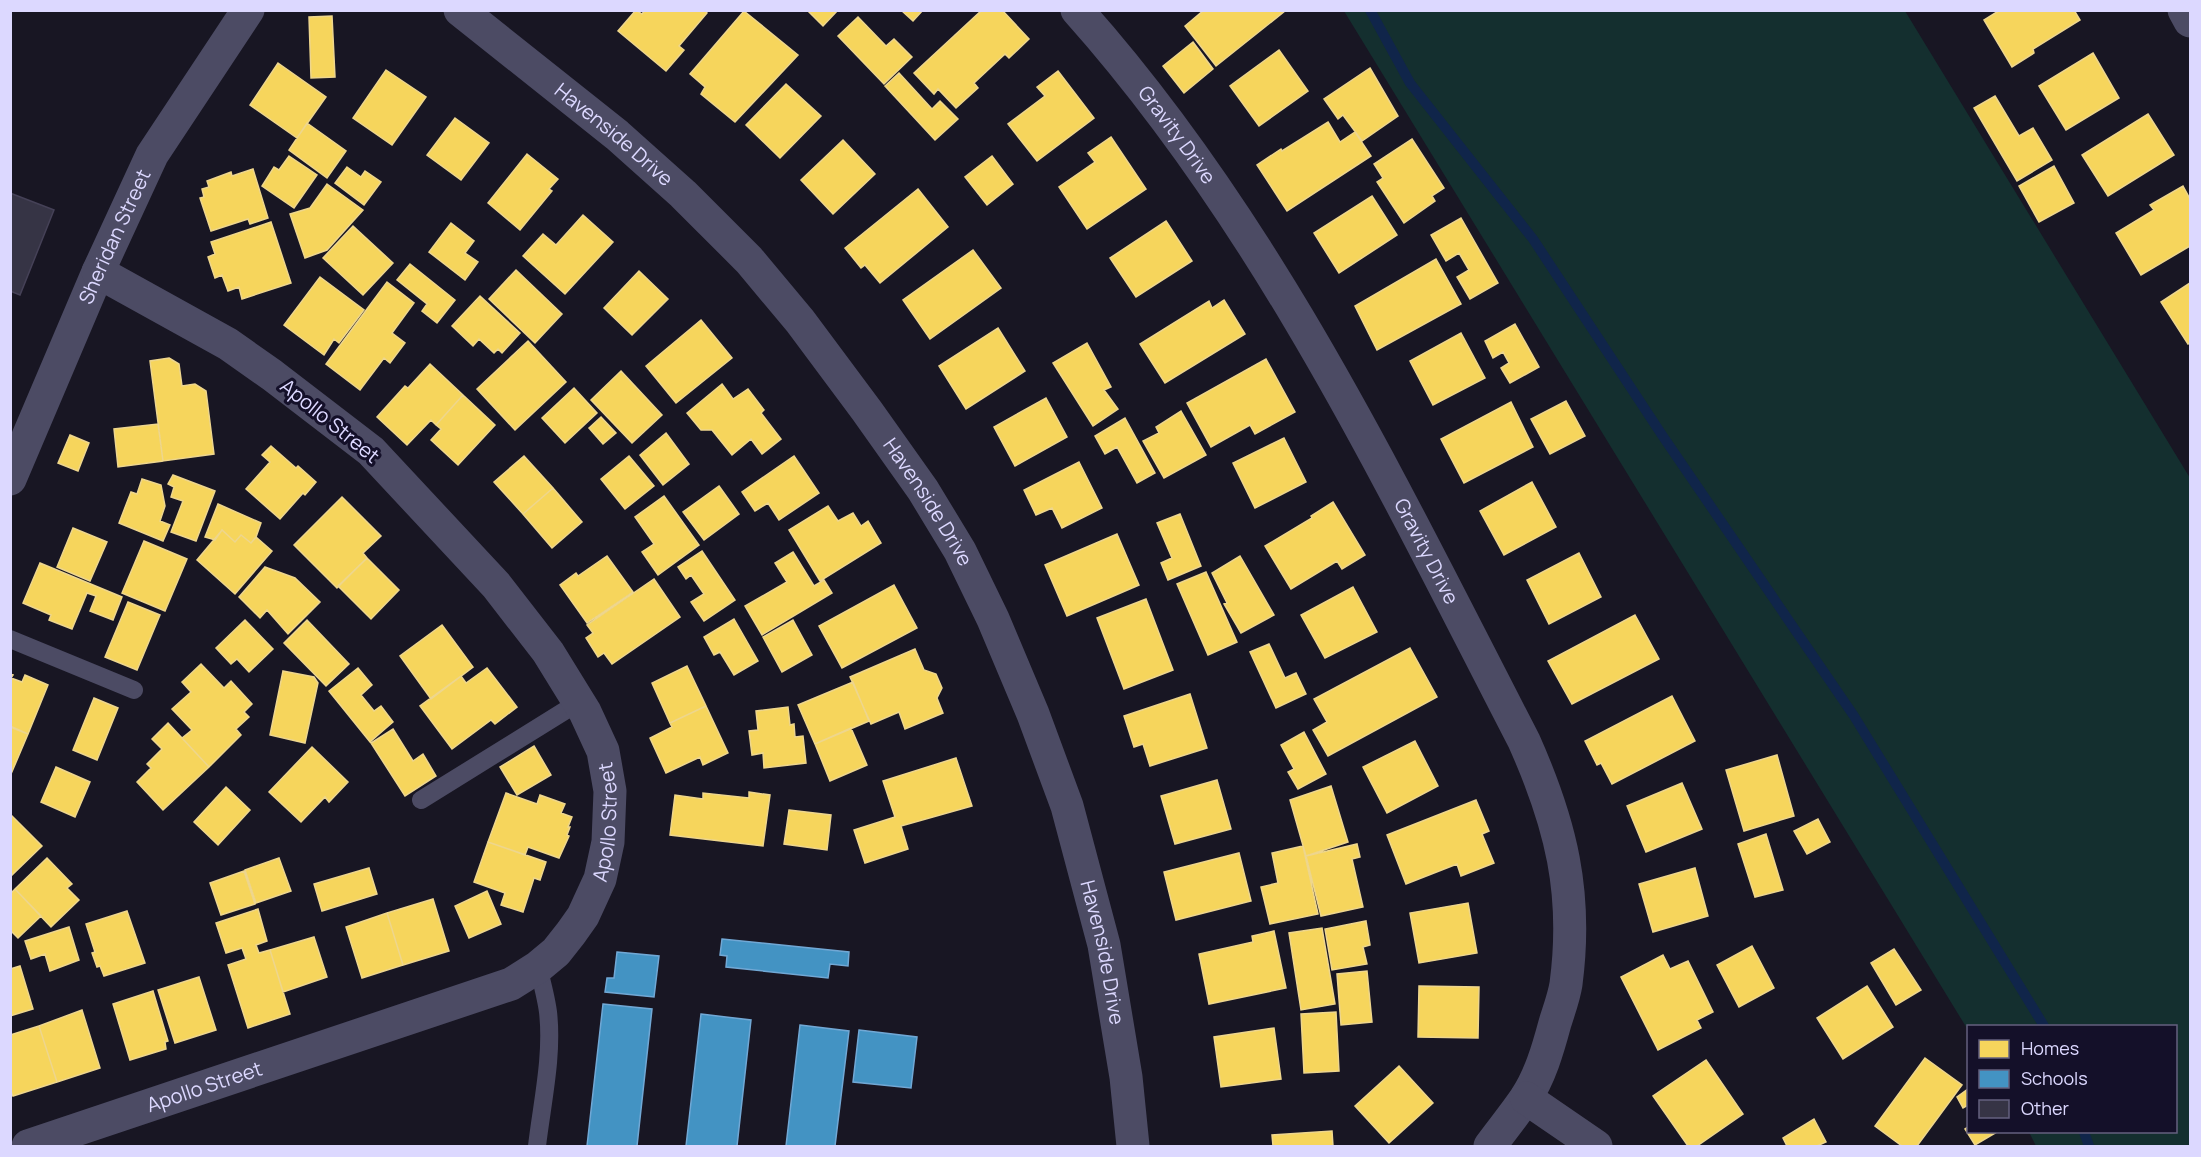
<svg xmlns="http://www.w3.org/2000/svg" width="2201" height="1157" font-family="Manrope,sans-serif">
<rect width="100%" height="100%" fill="#181623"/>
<!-- green -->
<path fill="#142f2f" d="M1344 11H1905L2190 478V1146H2036L2029 1132H2176V1026H1968V1030Z"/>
<!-- homes -->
<path fill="#f6d55c" stroke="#eed68d" stroke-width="1.5" d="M636 10 642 14 645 10H705L707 13 679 46 684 50 666 71 618 31Z
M807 10H838L823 26Z
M901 10H923L913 21Z
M982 10H1002L1029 39 1009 58 1005 54 974 83 978 88 956 108 938 89 934 94 914 73Z
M1204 10H1284L1285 11 1216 66 1185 26Z
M2000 10H2074L2080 20 2033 49 2034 53 2012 67 1984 20Z
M744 11 798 55 735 122 701 94 705 87 690 74Z
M332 16 335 77 311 78 309 17Z
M858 17 886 46 894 39 912 57 884 84 838 36Z
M1193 42 1213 69 1184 93 1163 66Z
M1279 50 1308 91 1259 126 1230 86Z
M2093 53 2119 98 2066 130 2039 86Z
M278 63 326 97 297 138 250 105Z
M1370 68 1398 116 1362 141 1343 115 1338 119 1324 99Z
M386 70 426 97 392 145 353 118Z
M1058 71 1094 118 1037 161 1008 124 1045 96 1037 87Z
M899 73 932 109 940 101 958 119 935 140 885 86Z
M786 84 821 116 780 158 746 125Z
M1995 96 2019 136 2033 128 2052 160 2017 181 1974 108Z
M2148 114 2174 155 2108 196 2082 155Z
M455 118 489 143 461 180 427 155Z
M1328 122 1340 142 1355 132 1371 156 1287 211 1257 165 1281 149 1282 151Z
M307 123 346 151 327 178 289 150Z
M1111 137 1146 189 1087 229 1059 187 1095 162 1088 153Z
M1412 139 1444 188 1432 196 1435 201 1404 223 1377 182 1383 178 1374 164Z
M843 140 875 174 833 214 801 180Z
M527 154 558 179 549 189 552 191 520 230 488 203Z
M289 156 317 175 294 208 262 186 274 167 279 170Z
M992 156 1013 184 987 205 965 177Z
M2054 166 2074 203 2039 222 2019 186Z
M347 167 361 177 365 171 381 182 364 205 335 183Z
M253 169 268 218 250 224 248 219 211 231 200 198 204 197 202 189 209 187 207 181 231 172 232 176Z
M327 184 363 210 327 250 305 258 290 214 310 208Z
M2183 186 2190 199V246L2141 275 2116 233 2154 210 2150 205Z
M918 189 948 227 880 283 865 265 861 268 845 248Z
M1372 196 1397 235 1339 273 1314 233Z
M583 215 613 242 565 294 523 256 543 234 556 245Z
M1461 218 1498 283 1470 299 1457 277 1469 270 1459 253 1446 261 1431 235Z
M1166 221 1192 261 1136 297 1110 258Z
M271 222 291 283 242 299 239 287 228 291 222 275 215 278 208 257 215 254 211 242Z
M451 223 474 241 465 253 478 262 465 280 429 252Z
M353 226 393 263 363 295 323 258Z
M973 250 1001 288 930 339 903 300Z
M1436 259 1461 304 1377 350 1355 306Z
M410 264 455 300 437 323 422 311 427 304 397 280Z
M516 270 562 314 535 343 489 299Z
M639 271 668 299 632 335 604 308Z
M320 277 364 310 339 343 334 339 324 355 284 325Z
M387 282 414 303 392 333 405 343 390 363 384 358 360 390 326 364Z
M2190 283V343L2188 344 2161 302Z
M480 296 520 333 502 353 498 349 494 353 479 339 473 346 452 326Z
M1224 300 1245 334 1165 383 1140 344 1209 301 1212 308Z
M701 320 732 358 676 403 646 366Z
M1515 324 1539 367 1510 383 1501 368 1509 363 1503 352 1493 358 1485 341Z
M998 328 1025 371 966 409 939 366Z
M1461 333 1485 378 1433 405 1410 361Z
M528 341 566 382 515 430 477 389Z
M1087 343 1111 387 1104 390 1118 409 1093 426 1053 363Z
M169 358 179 364 182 386 195 384 206 391 214 454 163 461 150 361Z
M1266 359 1295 412 1255 434 1250 425 1211 447 1187 403Z
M430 364 463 395 436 425 431 420 407 445 377 417 405 386 408 388Z
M621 371 662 415 632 443 591 400Z
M722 384 733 399 748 389 764 410 761 413 781 439 762 454 751 439 732 455 712 430H701L687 413Z
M574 388 597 413 565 443 542 418Z
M463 395 495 425 458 465 431 440 441 429 436 425Z
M1046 398 1067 437 1015 466 994 427Z
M1566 401 1585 436 1550 454 1531 419Z
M1511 402 1533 447 1464 483 1441 439Z
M1181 411 1206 455 1164 478 1143 441 1159 433 1156 427Z
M601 417 616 433 603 444 589 428Z
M1125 418 1155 473 1137 483 1117 447 1105 454 1095 436Z
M158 424 163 461 118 467 114 429Z
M666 433 689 464 663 485 640 455Z
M70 435 89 443 78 471 58 463Z
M1284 438 1306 482 1255 508 1233 463Z
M271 446 296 468 298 466 316 482 305 495 303 493 280 519 246 489 270 462 262 455Z
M524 456 553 488 523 514 494 482Z
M629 456 654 486 625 509 601 479Z
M794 456 819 493 779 520 768 503 755 511 742 492Z
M1079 462 1102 508 1062 528 1052 508 1036 515 1024 490Z
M173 475 215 491 196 541 171 532 183 501 171 497 174 487 168 484Z
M142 479 161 485 165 506 160 521 170 525 163 541 119 523 131 492 137 494Z
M1532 482 1556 527 1504 555 1480 511Z
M719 486 739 514 704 540 683 512Z
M553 488 582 522 552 548 523 514Z
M664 496 699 545 658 575 642 552 654 544 635 517Z
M342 497 381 536 363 553 367 558 337 588 294 545Z
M1333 502 1365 555 1342 569 1337 561 1291 589 1265 546 1312 518 1311 516Z
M218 504 261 523 256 537 251 543 241 535 235 542 222 530 215 540 205 537Z
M828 506 838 521 853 513 861 526 868 521 881 543 820 581 789 530Z
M1180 514 1201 566 1168 580 1161 563 1172 558 1157 523Z
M73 528 107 542 90 581 57 567Z
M222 530 235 542 241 535 251 543 256 537 272 551 235 594 197 560Z
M1117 534 1139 585 1067 616 1045 565Z
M144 541 187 559 165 611 122 593Z
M702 551 735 600 704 621 691 602 704 594 691 575 686 579 678 567Z
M793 552 814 586 824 580 832 593 762 635 745 606 787 582 775 563Z
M1579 553 1601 597 1549 624 1527 580Z
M607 556 633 592 587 623 560 585 576 573 578 576Z
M1240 556 1274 615 1241 633 1224 604 1227 603 1212 573Z
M367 558 399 590 371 619 338 586Z
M40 563 122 597 113 620 90 611 96 596 87 593 72 629 49 620 51 615 23 603Z
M265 567 295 578 320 602 288 634 267 610 260 618 239 597Z
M1206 572 1237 642 1208 655 1177 584Z
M654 579 680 617 612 664 604 653 598 657 586 638 593 633 587 625Z
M894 585 917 628 842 668 819 626Z
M1353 587 1377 632 1325 658 1301 615Z
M1146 599 1173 670 1124 689 1097 618Z
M128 602 160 615 137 670 105 657Z
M1635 615 1659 659 1572 704 1548 661Z
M734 619 758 661 734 675 720 652 714 655 704 637Z
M245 620 273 649 249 672 237 659 231 664 216 648Z
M307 620 349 664 326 686 284 643Z
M793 620 812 655 782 672 763 637Z
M442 625 473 667 431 699 400 656Z
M1269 644 1285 678 1296 673 1306 694 1276 708 1250 652Z
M1410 648 1437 697 1328 756 1313 730 1327 722 1314 699Z
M915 649 924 670 936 674 942 688 937 698 943 713 905 729 899 712 871 724 850 677Z
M201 664 224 688 231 681 252 704 244 712 249 717 236 729 241 735 209 767 182 738 192 730 172 709 191 692 182 682Z
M687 666 706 706 670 723 652 683Z
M358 668 372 685 361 695 374 711 381 706 393 722 370 742 329 691Z
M487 668 517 707 495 724 491 720 452 749 420 706 461 676 466 683Z
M283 671 314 677 318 683 305 743 270 735Z
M10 674 13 675 11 678 22 682 25 675 48 685 28 734 10 726Z
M853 682 869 721 815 744 798 705Z
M1190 694 1207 748 1150 766 1143 744 1134 747 1124 716Z
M1672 696 1695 741 1612 784 1601 763 1597 765 1585 741Z
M94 698 118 708 97 760 73 750Z
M706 706 728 753 703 765 700 757 666 773 650 738 672 727 670 723Z
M788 707 790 725 794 724 795 737 803 736 806 763 764 768 763 753 752 755 749 731 758 730 756 711Z
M168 723 209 767 163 810 137 782 151 768 147 764 162 749 152 739Z
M10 727 28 734 11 774 10 773Z
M851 728 867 765 830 781 815 744Z
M393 729 413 761 423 754 436 776 405 796 371 743Z
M1304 732 1326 774 1298 789 1288 772 1294 769 1281 745Z
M1415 741 1438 786 1387 813 1363 767Z
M534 746 551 775 517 795 500 767Z
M312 747 348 782 329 802 325 797 301 822 269 792Z
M1777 755 1794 816 1744 831 1726 770Z
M956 758 972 806 901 826 908 849 865 863 854 830 895 817 883 781Z
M56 767 90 782 75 817 41 802Z
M1217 780 1231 829 1175 844 1161 796Z
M1682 783 1702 829 1646 852 1627 806Z
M1331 786 1348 842 1306 856 1290 800Z
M226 787 250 810 218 845 194 822Z
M749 792 770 795 763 846 670 835 675 795 703 799V793L749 798Z
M506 793 537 804 540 795 565 804 561 813 572 817 568 827H570L567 835 569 836 559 858 528 847 525 855 488 842Z
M1476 800 1489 831 1482 834 1494 863 1461 876 1457 864 1406 884 1387 835Z
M789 810 831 815 827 850 784 844Z
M10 814 42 846 10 877Z
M1818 819 1830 842 1807 854 1794 831Z
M1766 834 1783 890 1755 897 1738 844Z
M488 842 546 862 540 880 534 878 523 912 501 905 505 893 474 882Z
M1357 844 1360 857 1352 859 1363 907 1321 916 1306 856Z
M1303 846 1318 914 1270 924 1261 887 1278 883 1272 853Z
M1239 853 1251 901 1176 920 1164 872Z
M47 858 72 884 67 888 79 900 51 927 15 889Z
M279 858 291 891 256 903 245 870Z
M369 868 377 894 322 911 314 884Z
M1695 868 1708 916 1653 932 1639 884Z
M244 871 255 904 221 915 210 883Z
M15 889 41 916 18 938 10 930V894Z
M487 891 501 924 469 938 455 906Z
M433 899 449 951 403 965 387 913Z
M1468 903 1477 953 1419 963 1410 913Z
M258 909 267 941 256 945 259 953 270 950 290 1014 248 1028 228 965 246 959 242 948 226 953 216 923Z
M127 911 145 963 104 976 100 966 97 967 92 953 95 952 86 924Z
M387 913 403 965 362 978 346 927Z
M1366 921 1370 945 1363 947 1367 964 1332 970 1325 929Z
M69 927 79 960 50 971 45 954 31 959 25 941Z
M1322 928 1335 1004 1301 1010 1289 933Z
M1274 931 1286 988 1209 1004 1199 954 1253 942 1252 936Z
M314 937 327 977 283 992 270 950Z
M1752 946 1774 988 1739 1007 1717 965Z
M1894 949 1921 990 1896 1005 1871 963Z
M1663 955 1670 969 1688 961 1713 1012 1697 1020 1701 1028 1658 1050 1621 977Z
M20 966 33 1009 10 1016V969Z
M1367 971 1372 1022 1341 1025 1337 974Z
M199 977 216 1030 175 1043 158 990Z
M1419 986 1479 987 1478 1038 1418 1037Z
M1867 986 1893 1027 1843 1059 1817 1018Z
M153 991 168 1041 165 1042 166 1049 130 1060 113 1004Z
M82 1010 100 1068 57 1082 39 1026Z
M1336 1012 1339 1071 1304 1073 1301 1014Z
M39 1026 57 1082 13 1096 10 1089V1035Z
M1274 1028 1281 1079 1221 1087 1214 1037Z
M1925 1058 1962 1085 1917 1146H1902L1875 1126Z
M1706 1060 1743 1114 1697 1146H1688L1653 1096Z
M1399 1066 1433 1103 1389 1143 1355 1106Z
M1968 1089V1105L1963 1108 1957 1097Z
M1814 1119 1826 1142 1817 1146H1787L1783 1138Z
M1968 1127V1132H1997L1975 1145 1965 1129Z
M1332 1131 1333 1146H1273L1272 1135Z"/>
<!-- schools -->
<path fill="#4393c3" stroke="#71a8d5" stroke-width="1.5" d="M722 939 849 952 848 966 830 964 828 978 726 967 727 956 720 955Z
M617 952 659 956 654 997 605 992 607 978H614Z
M603 1004 652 1009 637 1146H587Z
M701 1014 751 1020 737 1146H686Z
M800 1025 849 1031 835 1146H786Z
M859 1030 917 1037 911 1088 853 1082Z"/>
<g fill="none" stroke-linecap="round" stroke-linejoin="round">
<!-- stream -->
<path stroke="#10254a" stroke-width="10" d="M1370 10 1410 83 1533 239 1662 435 1854 716 2044 1026
M2084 1132 2089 1146"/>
</g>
<!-- building -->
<path fill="#363445" stroke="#454157" stroke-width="1.5" d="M10 193 54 210 20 295 10 291Z"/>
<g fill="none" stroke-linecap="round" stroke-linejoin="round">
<!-- service -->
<path stroke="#4c4b64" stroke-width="18" d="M10 639 134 690
M421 800 579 702
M537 1146C542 1103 553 1056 548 1012 546 997 542 982 538 967"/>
<!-- minor -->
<g stroke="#4c4b64" stroke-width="33">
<path id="s1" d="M1077 10C1269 225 1393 488 1524 741 1561 824 1578 893 1566 984 1564 997 1559 1010 1555 1023 1548 1049 1540 1077 1525 1099 1514 1115 1501 1131 1490 1146"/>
<path d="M2184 10 2190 21"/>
<path id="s2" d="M10 479 98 272 152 155 248 10"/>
<path d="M1526 1098 1596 1146"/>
<path id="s3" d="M28 1146 511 984 538 967 556 952 571 933 583 916 600 879 608 842 610 791 603 751 585 712 548 652 496 585 371 451 272 375 228 344 98 272"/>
</g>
<!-- tertiary -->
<path stroke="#4c4b64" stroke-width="33" id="s4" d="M460 10 617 135 683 194 749 260 800 321 867 411 923 490 960 551 993 619 1033 714 1067 806 1104 945 1126 1077 1133 1146"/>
</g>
<g text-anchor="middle" stroke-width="6" stroke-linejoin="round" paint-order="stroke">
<!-- street labels -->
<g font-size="20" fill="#dcd8ff" stroke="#141029">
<text dy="7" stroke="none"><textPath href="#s4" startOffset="198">Havenside Drive</textPath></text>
<text dy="7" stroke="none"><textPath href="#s1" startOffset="160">Gravity Drive</textPath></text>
<text dy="7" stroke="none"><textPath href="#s2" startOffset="264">Sheridan Street</textPath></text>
<text transform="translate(330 421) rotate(39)" y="7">Apollo Street</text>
<text dy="7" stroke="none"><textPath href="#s4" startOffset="684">Havenside Drive</textPath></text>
<text dy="7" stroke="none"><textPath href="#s1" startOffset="646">Gravity Drive</textPath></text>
<text dy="7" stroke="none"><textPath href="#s3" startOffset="708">Apollo Street</textPath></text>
<text dy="7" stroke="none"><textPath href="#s4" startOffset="1170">Havenside Drive</textPath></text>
<text dy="7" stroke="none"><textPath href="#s3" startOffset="186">Apollo Street</textPath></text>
</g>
</g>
<!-- border -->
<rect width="2201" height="1157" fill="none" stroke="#dcd8ff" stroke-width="24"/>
<!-- legend -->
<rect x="1967" y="1025" width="210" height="108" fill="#141029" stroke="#64607f" stroke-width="1.5"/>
<rect x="1979" y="1040" width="30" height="18" fill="#f6d55c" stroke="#64607f" stroke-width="1.5"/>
<text x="2021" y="1055" font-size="18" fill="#dcd8ff">Homes</text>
<rect x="1979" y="1070" width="30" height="18" fill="#4393c3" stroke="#64607f" stroke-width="1.5"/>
<text x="2021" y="1085" font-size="18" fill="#dcd8ff">Schools</text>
<rect x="1979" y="1100" width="30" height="18" fill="#363445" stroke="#64607f" stroke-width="1.5"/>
<text x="2021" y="1115" font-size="18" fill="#dcd8ff">Other</text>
</svg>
